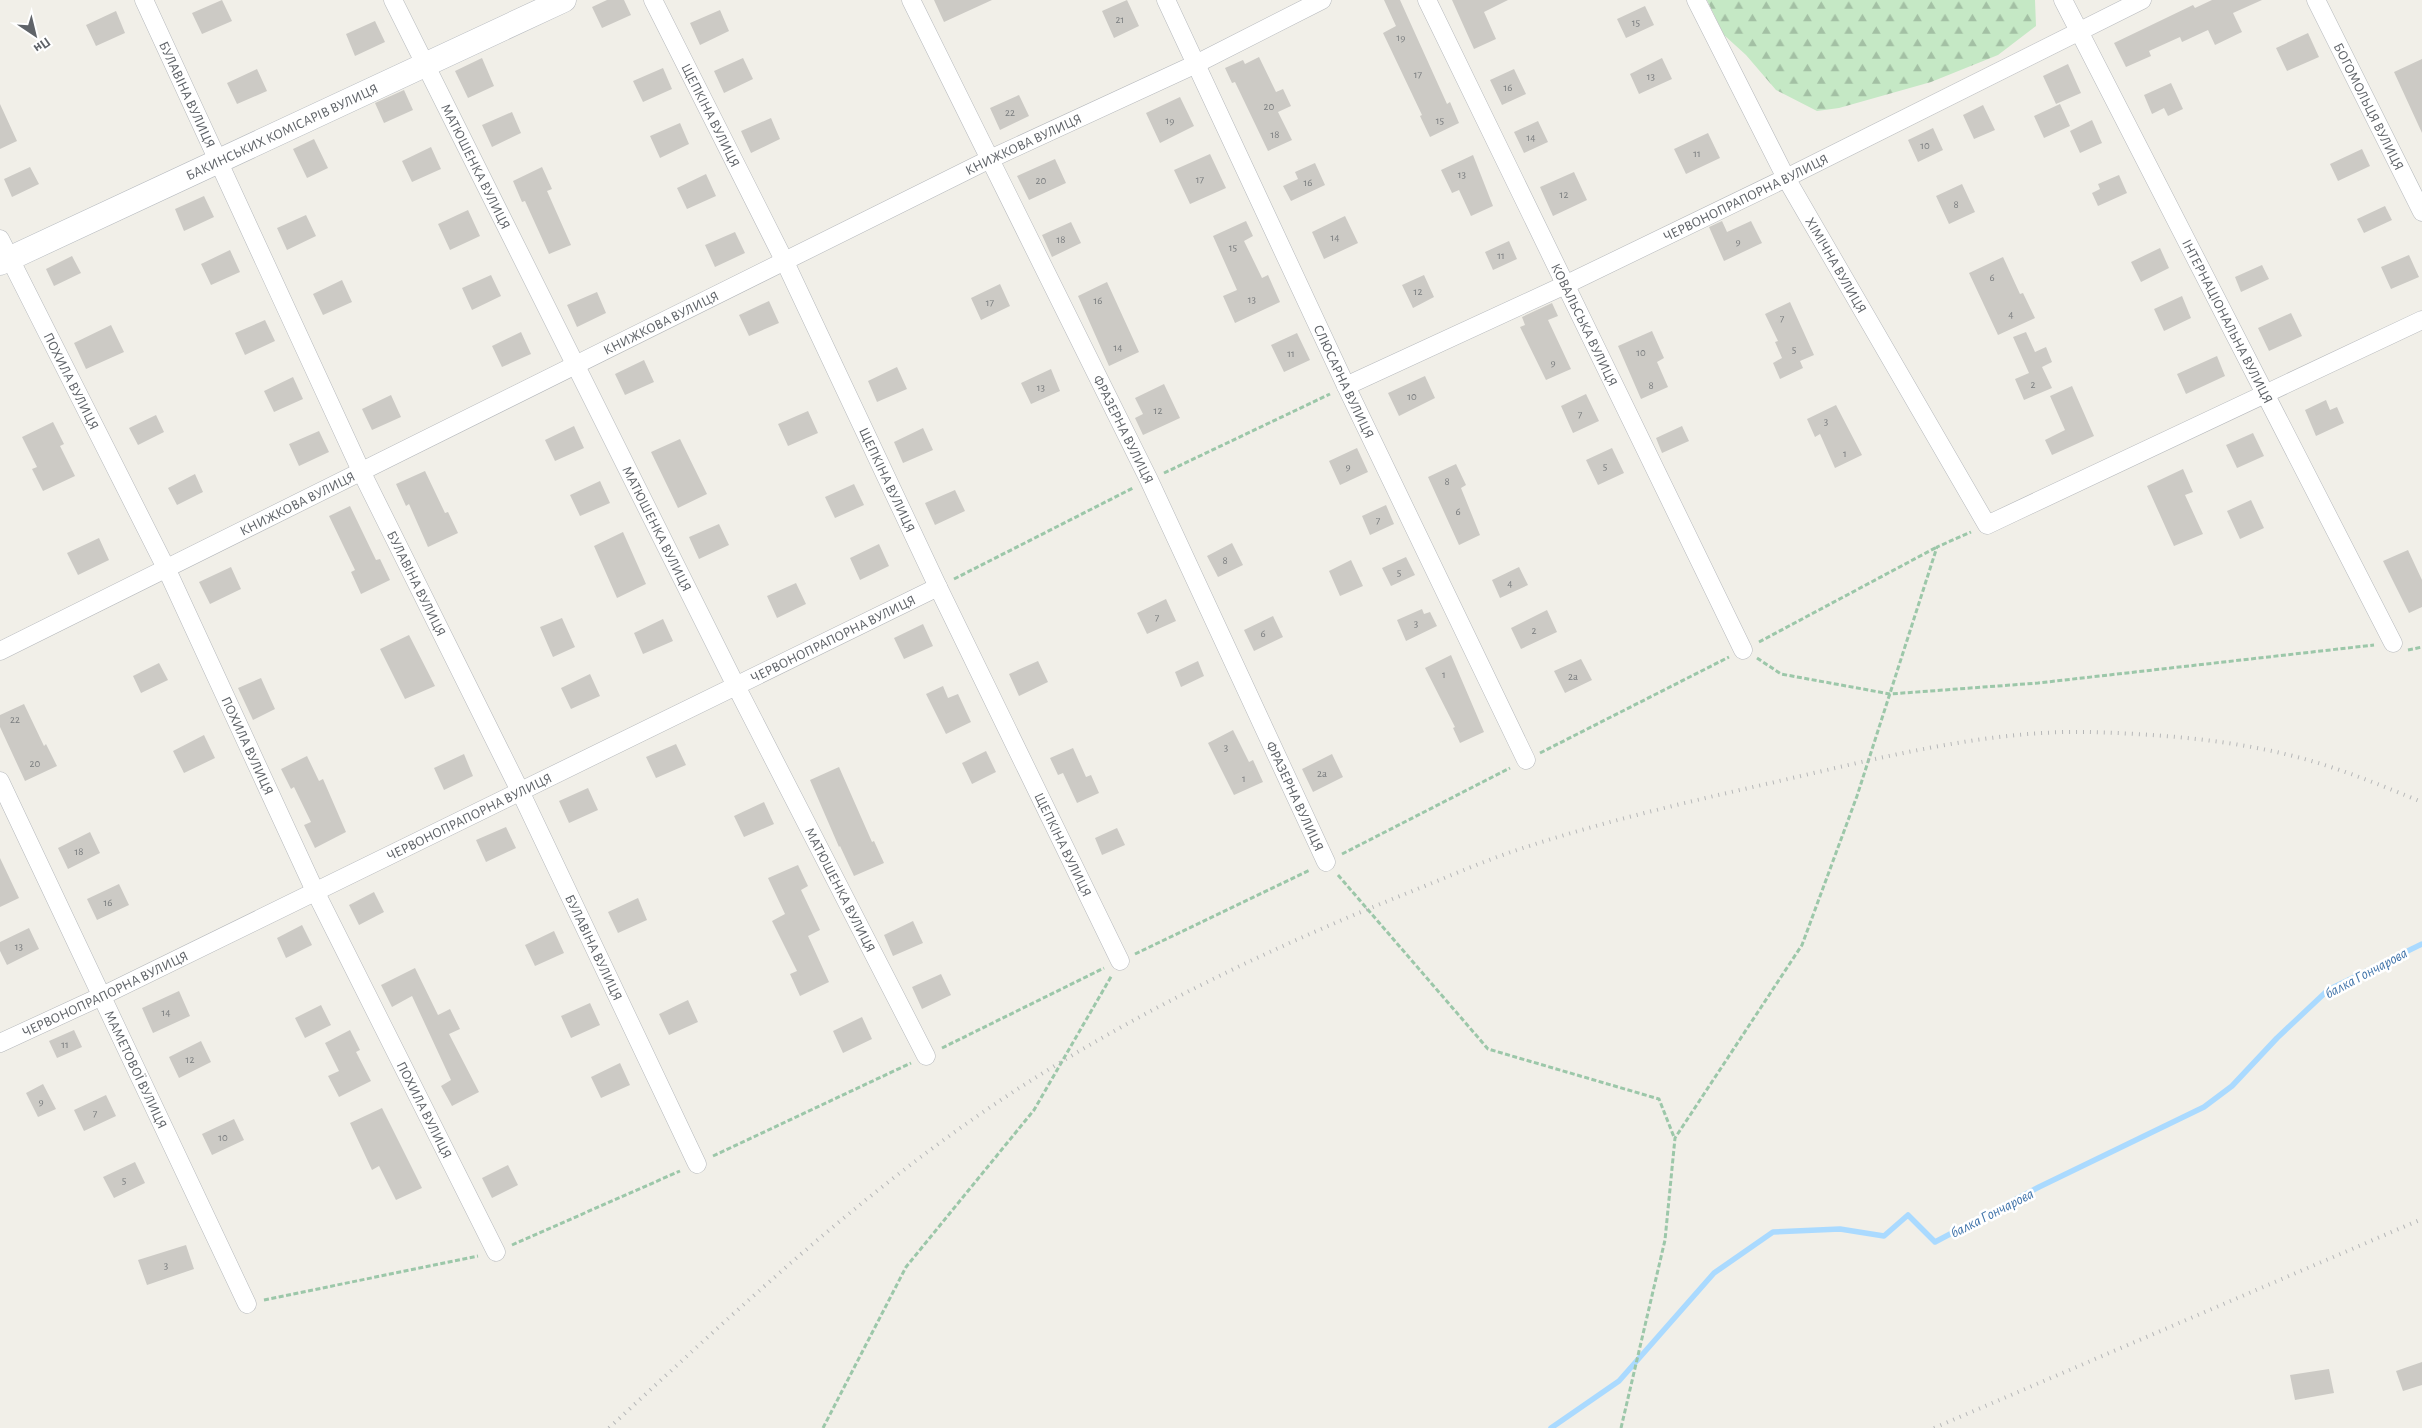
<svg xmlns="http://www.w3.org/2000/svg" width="2422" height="1428" font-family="'Alegreya Sans',sans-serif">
<defs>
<pattern id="forest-firs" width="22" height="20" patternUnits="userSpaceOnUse" patternTransform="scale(1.25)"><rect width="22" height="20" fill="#c5e8c5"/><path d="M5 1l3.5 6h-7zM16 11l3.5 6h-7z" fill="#a3c0a4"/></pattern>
</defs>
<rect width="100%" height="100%" fill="#f1efe8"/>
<!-- forest -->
<path fill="url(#forest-firs)" d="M1707 0H2035L2036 26 1998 55 1931 82 1839 108 1817 111 1776 90 1746 55 1724 35Z"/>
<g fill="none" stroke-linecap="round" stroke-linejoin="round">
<!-- stream -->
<path stroke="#aadaff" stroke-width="5.5" d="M1551 1428 1619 1381 1714 1273 1773 1232 1840 1229 1884 1236 1908 1215 1935 1242 2039 1187 2204 1107 2232 1086 2277 1038 2328 990 2422 944"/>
</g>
<!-- building -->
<path fill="#cccac5" d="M222 0 232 21 202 34 192 13Z
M607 0H624L631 15 602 28 592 7Z
M934 0H992L944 22Z
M1127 0 1139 26 1114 38 1102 11Z
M1384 0H1400L1447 104 1450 102 1459 123 1430 137 1420 116 1422 115 1383 33 1396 26Z
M1452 0H1508L1484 12 1496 39 1474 49Z
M2212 0H2262L2233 13 2242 32 2215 45 2208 30 2182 42 2180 37 2149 51 2151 56 2126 67 2114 43 2193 5 2195 8Z
M1645 6 1654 25 1626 38 1617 19Z
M720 10 729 31 700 45 690 23Z
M116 11 125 33 96 46 86 25Z
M375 21 385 42 355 56 346 34Z
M2308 33 2319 57 2287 71 2276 48Z
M1259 57 1276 92 1283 89 1291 106 1278 112 1292 140 1268 151 1235 82 1232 83 1225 68 1243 60 1245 64Z
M482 58 494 86 468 98 455 71Z
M743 58 753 79 724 93 714 71Z
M1662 58 1672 79 1639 94 1630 74Z
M2422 59V133L2394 72Z
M2068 64 2081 93 2056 104 2043 76Z
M663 68 672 89 643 102 633 81Z
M257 69 267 91 237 104 227 83Z
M1514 69 1526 94 1502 105 1490 80Z
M2171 83 2183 109 2168 116 2164 108 2152 114 2144 95Z
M404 90 413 110 384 123 375 103Z
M1019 95 1029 116 1000 130 990 108Z
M1180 97 1194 126 1160 143 1146 113Z
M0 104 17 141 0 149Z
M2060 104 2070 126 2044 138 2034 116Z
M1983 105 1995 130 1974 139 1963 115Z
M512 112 521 133 492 147 482 125Z
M771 118 780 139 751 153 741 131Z
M2092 120 2102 143 2080 153 2070 131Z
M1538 121 1548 142 1524 153 1514 132Z
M680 123 689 144 660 158 650 136Z
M1933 128 1943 150 1918 162 1908 140Z
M1708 133 1720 158 1686 174 1674 149Z
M314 139 328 168 307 178 293 149Z
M431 147 441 169 412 182 402 161Z
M2362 149 2370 166 2338 181 2330 164Z
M1210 154 1226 188 1190 204 1174 170Z
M1473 155 1493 206 1471 216 1459 190 1452 193 1441 170Z
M1055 159 1066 183 1029 200 1017 176Z
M1315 163 1325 185 1291 201 1283 186 1298 179 1295 172Z
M30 167 39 184 12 197 4 179Z
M542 167 552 189 547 191 571 245 549 254 525 201 522 202 513 181Z
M1574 172 1587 200 1553 216 1540 187Z
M706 174 716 196 687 209 677 188Z
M2119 175 2127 193 2098 206 2092 193 2100 189 2098 184Z
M1962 184 1975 212 1949 224 1936 196Z
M204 196 214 217 184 231 175 209Z
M2385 206 2392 220 2364 233 2357 219Z
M468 210 480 236 450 250 438 224Z
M306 215 316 236 287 250 277 228Z
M1345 216 1358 243 1324 259 1312 232Z
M1246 221 1253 236 1244 241 1262 278 1268 275 1280 302 1235 323 1223 296 1237 290 1213 236Z
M1722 221 1727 232 1751 221 1762 243 1724 261 1709 227Z
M1071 222 1081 243 1052 257 1042 235Z
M735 232 745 253 715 267 705 245Z
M1509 241 1517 259 1493 270 1485 252Z
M2160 248 2169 268 2141 282 2131 262Z
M230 250 240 272 211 285 201 264Z
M2409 255 2419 277 2391 289 2381 267Z
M72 256 81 273 54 286 46 269Z
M2003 257 2020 294 2023 293 2035 318 1998 335 1969 273Z
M2262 265 2269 279 2241 292 2235 277Z
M491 275 501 296 472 310 462 288Z
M1424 275 1434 297 1413 308 1402 285Z
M342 280 352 302 323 315 313 294Z
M1107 282 1139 352 1109 366 1078 296Z
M1000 284 1010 306 981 320 971 298Z
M597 292 606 313 577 327 567 305Z
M2182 296 2191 318 2164 331 2154 309Z
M769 301 779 323 749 336 739 315Z
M1790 302 1814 355 1800 361 1803 368 1780 379 1773 363 1782 358 1775 342 1778 341 1765 314Z
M1552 303 1558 316 1548 320 1571 369 1546 380 1520 327 1525 325 1522 317Z
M2291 313 2302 336 2269 351 2258 328Z
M265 320 275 341 245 355 235 333Z
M111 325 124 352 86 369 74 343Z
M1652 331 1664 358 1657 362 1668 387 1641 399 1618 346Z
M521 332 531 354 502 367 492 346Z
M2026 332 2035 352 2046 347 2052 362 2042 367 2052 388 2024 400 2015 379 2029 373 2013 337Z
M1297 333 1310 360 1284 372 1271 345Z
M2217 356 2225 376 2186 394 2177 374Z
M644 360 654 382 625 395 615 374Z
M897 367 907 389 877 402 868 381Z
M1051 369 1060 391 1031 404 1021 383Z
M1425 376 1435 398 1399 416 1388 393Z
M293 377 303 399 274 412 264 391Z
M1164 384 1180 418 1143 435 1135 418 1143 414 1135 398Z
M2072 386 2094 436 2052 455 2045 440 2065 430 2050 396Z
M1586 394 1599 421 1573 433 1561 406Z
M391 395 401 417 372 430 362 409Z
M2326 400 2330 410 2337 407 2344 423 2316 436 2305 410Z
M1836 405 1862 455 1835 468 1820 434 1815 437 1807 419Z
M808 411 818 433 788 446 778 424Z
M156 415 164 432 138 445 129 428Z
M53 422 64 444 60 446 75 476 43 491 32 469 37 467 22 437Z
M574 426 584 448 555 461 545 440Z
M1682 426 1689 441 1662 453 1656 438Z
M923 428 933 450 903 463 894 442Z
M319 431 329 452 299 466 289 444Z
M2253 433 2264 456 2237 468 2226 445Z
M680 439 707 494 678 508 651 452Z
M1357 448 1368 472 1340 485 1329 461Z
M1612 448 1624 473 1598 485 1586 460Z
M1456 464 1466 485 1461 488 1480 535 1459 545 1428 477Z
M2183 469 2193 492 2185 495 2203 534 2174 546 2147 486Z
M425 471 445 513 448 512 458 533 428 547 409 504 406 506 396 484Z
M195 474 203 492 177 505 168 488Z
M600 481 610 503 580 516 570 495Z
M854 484 864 505 835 518 825 497Z
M955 490 965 511 935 525 925 503Z
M2251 500 2264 528 2240 539 2227 511Z
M1386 505 1394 524 1370 535 1362 516Z
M350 506 376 560 380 559 390 580 361 594 351 572 355 570 329 516Z
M719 524 729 545 699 559 689 537Z
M623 532 646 584 617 598 594 546Z
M99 538 109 560 78 575 67 553Z
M1232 543 1243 565 1218 577 1207 556Z
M879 544 889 566 860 580 850 558Z
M2408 550 2422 580V607L2409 613 2383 561Z
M1406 557 1415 575 1391 586 1382 568Z
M1351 560 1363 586 1340 596 1329 571Z
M231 567 241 589 210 604 199 582Z
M1519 567 1528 585 1500 598 1492 580Z
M796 583 806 604 777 618 767 596Z
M1166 599 1176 621 1147 634 1137 613Z
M1422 609 1424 614 1430 612 1437 626 1406 641 1397 620Z
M1547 610 1557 632 1521 649 1511 628Z
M1273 616 1283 637 1254 651 1244 630Z
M562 618 575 647 553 657 540 627Z
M663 619 673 641 643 654 634 633Z
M923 624 933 646 904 659 894 638Z
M409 635 435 686 405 699 380 649Z
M1451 655 1484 732 1460 743 1453 728 1455 727 1425 668Z
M1581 659 1592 680 1565 693 1554 671Z
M1038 661 1048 682 1019 696 1009 674Z
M1198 661 1204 676 1181 687 1175 672Z
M159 663 168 680 141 693 133 676Z
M590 674 600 696 571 709 561 688Z
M261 678 275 709 253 720 238 688Z
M943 686 948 698 958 694 971 722 946 734 926 694Z
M24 704 44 746 46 744 57 766 25 781 0 727V715Z
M1233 730 1249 762 1253 760 1263 782 1234 795 1208 743Z
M204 735 215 758 184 773 173 751Z
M676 744 686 765 656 778 646 757Z
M1073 748 1086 777 1091 775 1099 793 1077 803 1063 773 1058 775 1050 758Z
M986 751 996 772 972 784 962 763Z
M464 754 473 776 444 790 434 768Z
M1332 754 1343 777 1313 792 1302 769Z
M307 756 319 781 323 779 346 832 315 848 304 825 311 822 294 787 291 789 281 769Z
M839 767 872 842 874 841 884 863 854 876 840 846 839 847 810 780Z
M588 788 598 810 569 823 559 801Z
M764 802 774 824 744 837 734 816Z
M506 827 516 848 486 862 476 840Z
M1117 828 1125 845 1102 855 1095 838Z
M90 832 100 853 68 869 58 848Z
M0 858 19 898 0 907Z
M798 865 808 886 801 890 820 930 808 936 829 982 800 996 790 974 797 971 772 921 785 914 768 878Z
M119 884 129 905 97 920 87 899Z
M374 892 384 912 359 925 349 905Z
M638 898 647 920 618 933 608 912Z
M913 921 923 943 893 956 884 935Z
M302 925 312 945 286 958 277 938Z
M29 928 39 949 7 965 0 951V942Z
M554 931 564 953 535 966 525 945Z
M415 968 438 1015 450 1009 460 1029 449 1034 479 1092 452 1106 441 1086 451 1080 412 996 392 1007 381 985Z
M941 974 951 995 922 1009 912 987Z
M179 991 190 1016 153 1033 142 1008Z
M688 1000 698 1022 669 1035 659 1014Z
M590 1003 600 1025 571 1038 561 1016Z
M321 1005 331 1025 305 1038 295 1018Z
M862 1017 872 1039 843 1053 833 1031Z
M74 1030 82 1047 57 1058 49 1041Z
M350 1030 360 1050 356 1052 371 1081 339 1097 328 1076 339 1071 325 1043Z
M201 1041 211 1062 179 1078 169 1057Z
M620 1063 630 1085 601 1098 591 1077Z
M43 1084 56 1109 38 1117 26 1093Z
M106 1095 116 1116 84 1131 74 1110Z
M382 1108 422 1188 396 1200 379 1166 372 1170 350 1123Z
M234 1119 244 1140 212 1155 202 1134Z
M135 1162 145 1183 114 1198 103 1177Z
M508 1165 518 1185 492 1198 482 1178Z
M186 1245 194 1269 147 1285 138 1260Z
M2422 1362V1385L2403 1391 2396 1371Z
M2329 1369 2334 1393 2295 1400 2290 1375Z"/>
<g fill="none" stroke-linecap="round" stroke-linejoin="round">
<defs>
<g id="street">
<path id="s1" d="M144 0 362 473 520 791 697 1164"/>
<path id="s2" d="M393 0 736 686 926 1056"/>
<path id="s3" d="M653 0 785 262 938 587 1120 961"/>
<path id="s4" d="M911 0 1149 480 1326 862"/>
<path id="s5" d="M1166 0 1346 386 1526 760"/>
<path id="s6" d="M1427 0 1743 650"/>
<path id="s7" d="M1696 0 1786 178 1987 525 2422 320"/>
<path id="s8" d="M2063 0 2393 643"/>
<path id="s9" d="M2316 0 2422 212"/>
<path id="s10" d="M0 239 167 570 315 891 496 1252"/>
<path id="s11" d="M1346 386 1565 285 1786 178 2142 0"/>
<path id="s12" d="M0 651 988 160 1196 64 1322 0"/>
<path id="s13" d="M0 781 247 1304"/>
<path id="s14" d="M0 1043 102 996 938 587"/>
</g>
<g id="secondary">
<path id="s15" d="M0 263 564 0"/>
</g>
</defs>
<!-- street casing -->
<use href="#street" stroke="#b5b8bc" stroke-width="19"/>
<!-- secondary casing -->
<use href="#secondary" stroke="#b6babf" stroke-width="25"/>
<!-- path -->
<path stroke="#9cc7a9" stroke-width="3" stroke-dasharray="5 2.5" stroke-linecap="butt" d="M1164 473 1330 394
M954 579 1133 488
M1759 642 1937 547
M2408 650 2422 647
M1757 658 1781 674 1890 694 2038 683 2374 645
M1540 753 1729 657
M1342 854 1510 768
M1338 875 1488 1049 1659 1099 1674 1137
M1135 954 1310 870
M942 1048 1104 968
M713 1156 911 1063
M512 1245 680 1171
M264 1300 478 1256
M823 1428 906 1267 1034 1110 1112 975
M1621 1428 1665 1240 1675 1138 1802 945 1857 796 1937 547 1971 532"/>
<!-- street -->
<use href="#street" stroke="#fff" stroke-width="18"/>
<!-- secondary -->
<use href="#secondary" stroke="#fff" stroke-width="24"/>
<!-- rail -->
<path stroke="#b6b7b8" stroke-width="4" stroke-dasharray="1 6" stroke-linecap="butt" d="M609 1428C738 1309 866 1188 1013 1092 1138 1011 1272 947 1410 892 1445 878 1479 863 1514 851 1603 821 1696 800 1788 779 1883 757 1990 730 2088 732 2160 734 2238 740 2308 760 2347 771 2385 787 2422 802
M1934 1428 2422 1219"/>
</g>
<g text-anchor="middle" stroke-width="5" stroke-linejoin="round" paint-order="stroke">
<!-- number labels -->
<g font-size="11" fill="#7a7d7f">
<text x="1120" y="23">21</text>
<text x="1636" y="26">15</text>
<text x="1401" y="41">19</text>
<text x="1418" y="78">17</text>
<text x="1651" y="80">13</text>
<text x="1508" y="91">16</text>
<text x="1269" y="110">20</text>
<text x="1010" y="116">22</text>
<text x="1170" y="124">19</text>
<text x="1440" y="124">15</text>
<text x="1275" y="138">18</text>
<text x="1531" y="141">14</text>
<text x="1925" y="149">10</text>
<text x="1697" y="157">11</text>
<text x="1462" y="178">13</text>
<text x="1200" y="183">17</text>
<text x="1041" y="184">20</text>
<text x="1308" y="186">16</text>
<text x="1564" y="198">12</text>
<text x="1956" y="208">8</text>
<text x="1335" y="241">14</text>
<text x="1061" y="243">18</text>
<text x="1738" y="245">9</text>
<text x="1233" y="251">15</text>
<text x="1501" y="259">11</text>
<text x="1992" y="281">6</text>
<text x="1418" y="295">12</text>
<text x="1252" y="303">13</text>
<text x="1098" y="304">16</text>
<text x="990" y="306">17</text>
<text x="2011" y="318">4</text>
<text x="1782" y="322">7</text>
<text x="1118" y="351">14</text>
<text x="1794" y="353">5</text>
<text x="1641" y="356">10</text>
<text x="1291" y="357">11</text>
<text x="1553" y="366">9</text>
<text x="2033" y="388">2</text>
<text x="1651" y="389">8</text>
<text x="1041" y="391">13</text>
<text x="1412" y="400">10</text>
<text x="1158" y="414">12</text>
<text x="1580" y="418">7</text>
<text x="1826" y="425">3</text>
<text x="1845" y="457">1</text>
<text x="1348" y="470">9</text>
<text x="1605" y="470">5</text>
<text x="1447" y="485">8</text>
<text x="1458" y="515">6</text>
<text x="1378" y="524">7</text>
<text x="1225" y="564">8</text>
<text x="1399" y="576">5</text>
<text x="1510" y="587">4</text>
<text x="1157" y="621">7</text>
<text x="1416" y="627">3</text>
<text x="1534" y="634">2</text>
<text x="1263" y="637">6</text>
<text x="1444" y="678">1</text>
<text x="1573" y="680">2а</text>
<text x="15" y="723">22</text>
<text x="1226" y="751">3</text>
<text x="35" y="767">20</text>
<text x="1322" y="777">2а</text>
<text x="1244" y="782">1</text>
<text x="79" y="855">18</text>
<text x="108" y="906">16</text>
<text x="19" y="950">13</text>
<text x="166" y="1016">14</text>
<text x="65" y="1048">11</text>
<text x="190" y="1063">12</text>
<text x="41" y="1105">9</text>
<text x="95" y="1117">7</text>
<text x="223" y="1141">10</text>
<text x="124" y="1184">5</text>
<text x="166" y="1269">3</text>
</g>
<!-- street labels -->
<g font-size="14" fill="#5f6368" stroke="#fff">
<text dy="5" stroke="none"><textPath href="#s1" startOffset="104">БУЛАВІНА ВУЛИЦЯ</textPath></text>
<text dy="5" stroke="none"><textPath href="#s9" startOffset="119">БОГОМОЛЬЦЯ ВУЛИЦЯ</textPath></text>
<text dy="5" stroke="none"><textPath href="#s3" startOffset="129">ЩЕПКІНА ВУЛИЦЯ</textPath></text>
<text dy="5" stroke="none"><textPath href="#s15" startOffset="311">БАКИНСЬКИХ КОМІСАРІВ ВУЛИЦЯ</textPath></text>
<text dy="5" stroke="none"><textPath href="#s12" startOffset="1142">КНИЖКОВА ВУЛИЦЯ</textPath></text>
<text dy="5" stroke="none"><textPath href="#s2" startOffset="186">МАТЮШЕНКА ВУЛИЦЯ</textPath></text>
<text dy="5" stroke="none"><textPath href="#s11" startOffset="442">ЧЕРВОНОПРАПОРНА ВУЛИЦЯ</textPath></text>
<text dy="5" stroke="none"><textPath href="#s7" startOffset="300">ХІМІЧНА ВУЛИЦЯ</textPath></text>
<text dy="5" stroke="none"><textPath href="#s8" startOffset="361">ІНТЕРНАЦІОНАЛЬНА ВУЛИЦЯ</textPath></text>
<text dy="5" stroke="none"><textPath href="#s12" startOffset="738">КНИЖКОВА ВУЛИЦЯ</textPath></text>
<text dy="5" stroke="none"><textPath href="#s6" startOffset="361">КОВАЛЬСЬКА ВУЛИЦЯ</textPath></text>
<text dy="5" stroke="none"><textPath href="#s10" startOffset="159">ПОХИЛА ВУЛИЦЯ</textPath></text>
<text dy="5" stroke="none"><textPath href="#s5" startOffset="421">СЛЮСАРНА ВУЛИЦЯ</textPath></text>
<text dy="5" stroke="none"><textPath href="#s4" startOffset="479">ФРАЗЕРНА ВУЛИЦЯ</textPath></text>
<text dy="5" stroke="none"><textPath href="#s3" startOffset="534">ЩЕПКІНА ВУЛИЦЯ</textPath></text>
<text dy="5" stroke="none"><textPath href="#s12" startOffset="332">КНИЖКОВА ВУЛИЦЯ</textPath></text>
<text dy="5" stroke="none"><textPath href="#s2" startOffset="591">МАТЮШЕНКА ВУЛИЦЯ</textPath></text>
<text dy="5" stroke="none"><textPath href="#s1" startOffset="644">БУЛАВІНА ВУЛИЦЯ</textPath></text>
<text dy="5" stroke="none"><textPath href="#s14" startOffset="926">ЧЕРВОНОПРАПОРНА ВУЛИЦЯ</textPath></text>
<text dy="5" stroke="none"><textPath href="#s10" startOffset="564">ПОХИЛА ВУЛИЦЯ</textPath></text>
<text dy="5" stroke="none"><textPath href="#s4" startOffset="884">ФРАЗЕРНА ВУЛИЦЯ</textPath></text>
<text dy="5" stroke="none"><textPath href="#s14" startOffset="521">ЧЕРВОНОПРАПОРНА ВУЛИЦЯ</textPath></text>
<text dy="5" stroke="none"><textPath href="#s3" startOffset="939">ЩЕПКІНА ВУЛИЦЯ</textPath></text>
<text dy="5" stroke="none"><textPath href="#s2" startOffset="996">МАТЮШЕНКА ВУЛИЦЯ</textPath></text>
<text dy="5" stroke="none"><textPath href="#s1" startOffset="1049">БУЛАВІНА ВУЛИЦЯ</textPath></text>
<text dy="5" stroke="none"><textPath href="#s14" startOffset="116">ЧЕРВОНОПРАПОРНА ВУЛИЦЯ</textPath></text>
<text dy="5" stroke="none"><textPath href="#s13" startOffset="319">МАМЕТОВОЇ ВУЛИЦЯ</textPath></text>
<text dy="5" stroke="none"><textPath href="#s10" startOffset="969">ПОХИЛА ВУЛИЦЯ</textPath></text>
</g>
<!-- water labels -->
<g font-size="15" font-style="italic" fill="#4174aa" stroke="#fff">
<text transform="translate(2366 973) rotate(-28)" y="5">балка Гончарова</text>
<text transform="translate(1992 1213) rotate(-27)" y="5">балка Гончарова</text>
</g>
</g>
<!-- north arrow -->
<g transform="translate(35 35) rotate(145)" stroke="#ffffff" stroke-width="4" paint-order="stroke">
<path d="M0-4L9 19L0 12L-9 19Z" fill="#5f6368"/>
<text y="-8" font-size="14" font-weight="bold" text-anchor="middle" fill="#5f6368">Пн</text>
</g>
</svg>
